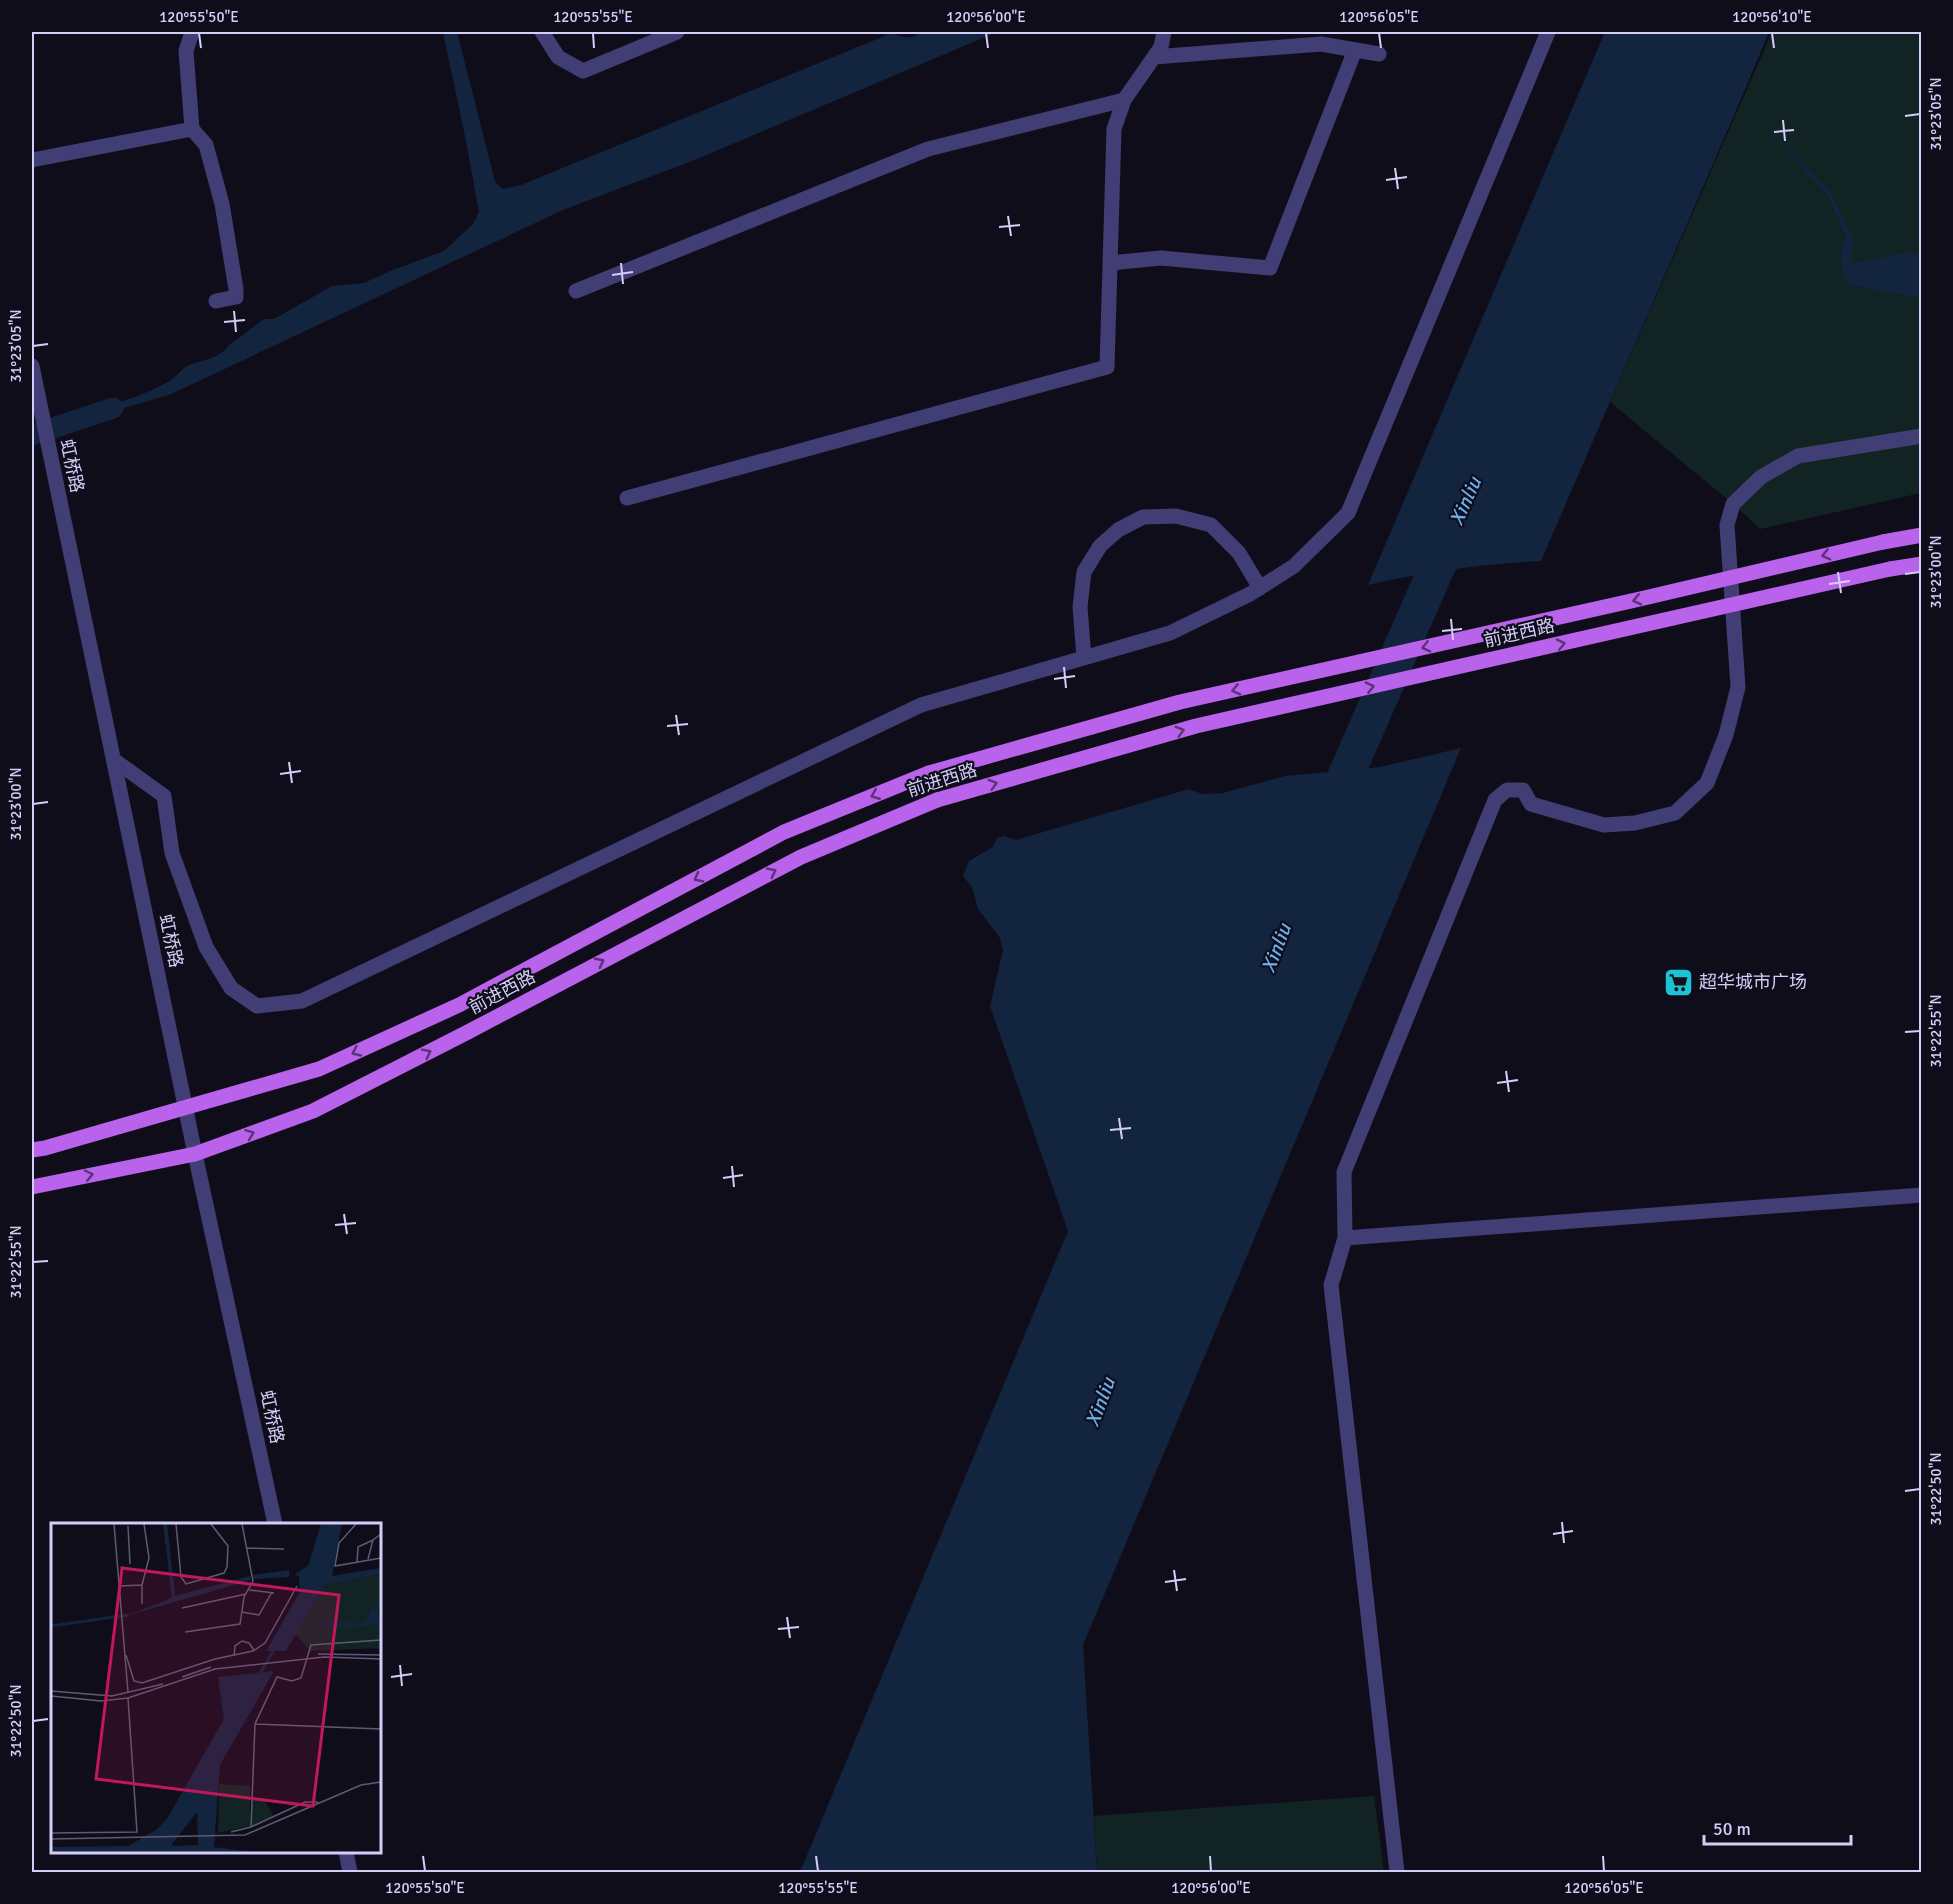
<svg xmlns="http://www.w3.org/2000/svg" width="1953" height="1904" font-family="Signika,'Noto Sans SC',sans-serif">
<rect width="100%" height="100%" fill="#100d1b"/>
<!-- green -->
<path fill="#112423" d="M1772 32H1921V493L1760 529 1733 504 1610 402Z
M1374 1796 1384 1872H1097L1094 1816Z"/>
<!-- water -->
<path fill="#13243e" d="M443 32H457L495 181 502 189 521 185 892 33C904 38 911 40 922 32H997L697 159 563 210 169 395 86 419 85 412C115 404 140 397 168 382 176 378 181 368 189 365 202 360 220 359 229 345L264 319H274L332 286 364 283 390 271 444 251 474 223 479 212 466 141Z
M1605 32H1769L1741 99 1829 191 1853 238 1851 264 1908 252 1921 256V295L1907 296 1848 284C1840 267 1838 253 1846 236L1828 196 1741 99 1541 561C1482 564 1426 572 1368 585Z
M1461 748 1083 1645 1097 1872H800L1068 1231 990 1006 1003 950 1000 938 978 909 972 887 963 876 969 861 993 847 997 838 1004 836 1016 840 1189 789 1202 794 1223 793 1285 776 1380 767Z"/>
<g fill="none" stroke-linecap="round" stroke-linejoin="round">
<!-- canal -->
<path stroke="#13243e" stroke-width="21" d="M32 435 113 408"/>
<!-- river -->
<path stroke="#13243e" stroke-width="36" d="M1328 816 1455 526"/>
<!-- minor -->
<path stroke="#403e74" stroke-width="15" d="M542 32 558 57 583 71 677 32
M1154 57 1321 44 1379 54
M192 129 206 145 222 204 236 289V297L216 301
M32 160 192 129 186 51 192 32
M1110 263 1161 258 1270 268 1355 50
M576 291 928 149 1124 100
M1922 436 1798 456 1761 477 1733 504 1727 525 1738 687 1726 735 1707 783 1675 813 1635 823 1604 825 1531 804 1523 790H1507L1495 800 1344 1172 1345 1238 1922 1195
M627 498 1107 367 1114 129 1124 100 1161 47 1164 32
M1084 658 1080 607 1084 572 1100 546 1118 530 1143 517 1176 516 1211 525 1239 553 1260 588
M114 760 164 796 172 853 206 947 231 988 257 1006 302 1001 921 705 1170 633 1250 594 1294 566 1348 513 1548 32
M1345 1238 1331 1285 1397 1872"/>
<!-- tertiary -->
<path stroke="#403e74" stroke-width="15" d="M32 366 195 1154 275 1524
M346 1852 350 1872"/>
<!-- primary -->
<path stroke="#b962eb" stroke-width="15" d="M1883 542 1922 535
M1890 569 1922 564
M32 1150 45 1148 319 1069 459 1005 784 832 929 773
M32 1187 195 1154 313 1111 466 1033 801 857 937 800"/>
<!-- primary-bridge -->
<path stroke="#b962eb" stroke-width="15" d="M929 773 1180 702 1640 599 1883 542
M937 800 1196 726 1890 569"/>
</g>
<!-- one-way arrows -->
<defs><path id="oneway-chevron" d="M-2-3.5L2.5 0L-2 3.5" fill="none" stroke-width="1.6" stroke-linecap="round" stroke-linejoin="round" transform="scale(1.5)"/></defs>
<g stroke="#5c3379">
<use href="#oneway-chevron" transform="translate(1826 555) rotate(167)"/>
<use href="#oneway-chevron" transform="translate(1637 600) rotate(167)"/>
<use href="#oneway-chevron" transform="translate(1561 644) rotate(-13)"/>
<use href="#oneway-chevron" transform="translate(1426 647) rotate(167)"/>
<use href="#oneway-chevron" transform="translate(1370 687) rotate(-13)"/>
<use href="#oneway-chevron" transform="translate(1236 690) rotate(167)"/>
<use href="#oneway-chevron" transform="translate(1180 731) rotate(-16)"/>
<use href="#oneway-chevron" transform="translate(993 784) rotate(-16)"/>
<use href="#oneway-chevron" transform="translate(875 795) rotate(158)"/>
<use href="#oneway-chevron" transform="translate(772 872) rotate(-27)"/>
<use href="#oneway-chevron" transform="translate(698 878) rotate(152)"/>
<use href="#oneway-chevron" transform="translate(600 962) rotate(-28)"/>
<use href="#oneway-chevron" transform="translate(356 1052) rotate(155)"/>
<use href="#oneway-chevron" transform="translate(427 1053) rotate(-27)"/>
<use href="#oneway-chevron" transform="translate(250 1134) rotate(-20)"/>
<use href="#oneway-chevron" transform="translate(89 1175) rotate(-12)"/>
</g>
<!-- ticks -->
<path fill="none" stroke="#d3cef9" stroke-width="2" d="M199 33 201 48M593 33 594 48M986 33 988 48M1379 33 1381 48M1772 33 1774 48M1905 116 1920 114M1783 120 1785 141M1774 132 1794 130M1395 168 1398 189M1386 180 1407 177M1008 216 1011 236M999 227 1020 225M621 263 623 284M612 275 633 272M234 311 236 332M224 322 245 320M33 346 48 344M1838 572 1841 593M1905 574 1920 572M1829 584 1850 581M1451 619 1453 640M1442 631 1462 629M1064 667 1066 688M1054 679 1075 676M676 715 679 735M667 726 688 724M289 762 292 783M280 774 301 771M33 804 48 802M1905 1032 1920 1031M1506 1071 1509 1092M1497 1083 1518 1080M1119 1118 1122 1139M1110 1130 1131 1128M732 1166 734 1187M723 1178 743 1175M344 1214 347 1234M335 1225 356 1223M33 1262 48 1261M1905 1491 1920 1489M1562 1522 1564 1543M1553 1534 1573 1531M1174 1570 1177 1591M1165 1582 1186 1579M787 1617 790 1638M778 1629 799 1627M400 1665 402 1686M391 1677 412 1674M33 1721 48 1719M423 1856 425 1871M816 1856 818 1871M1210 1856 1211 1871M1603 1856 1604 1871"/>
<!-- icons -->
<defs>
<symbol id="supermarket-square" viewBox="-11 -11 22 22"><rect x="-9" y="-9" width="18" height="18" rx="4" fill="#1bc3d7" stroke="#100d1b"/><path d="M-6-5.5h2.5l.6 2H6L4.5 2H-2.5L-4.4-4H-6ZM-1.5 3.2a1.3 1.3 0 1 0 .1 0ZM3 3.2a1.3 1.3 0 1 0 .1 0Z" fill="#111"/></symbol>
</defs>
<g fill-rule="evenodd">
<use href="#supermarket-square" x="1662" y="966" width="33" height="33"/>
</g>
<g text-anchor="middle" stroke-width="4.5" stroke-linejoin="round" paint-order="stroke">
<!-- street labels -->
<g font-size="18" fill="#d3cef9" stroke="#100d1b">
<text transform="translate(72 466) rotate(78)" y="6">虹桥路</text>
<text transform="translate(1519 633) rotate(-13)" y="6">前进西路</text>
<text transform="translate(942 780) rotate(-18)" y="6">前进西路</text>
<text transform="translate(171 941) rotate(78)" y="6">虹桥路</text>
<text transform="translate(502 992) rotate(-28)" y="6">前进西路</text>
<text transform="translate(272 1417) rotate(78)" y="6">虹桥路</text>
</g>
<!-- poi labels -->
<g font-size="18" fill="#d3cef9" stroke="#100d1b" text-anchor="start">
<text x="1699" y="988">超华城市广场</text>
</g>
<!-- water labels -->
<g font-size="20" font-style="italic" fill="#68aeec" stroke="#100d1b">
<text transform="translate(1465 501) rotate(-66)" y="7">Xinliu</text>
<text transform="translate(1276 948) rotate(-69)" y="7">Xinliu</text>
<text transform="translate(1100 1402) rotate(-69)" y="7">Xinliu</text>
</g>
</g>
<!-- overview -->
<g transform="translate(51 1523)">
<rect width="330" height="330" fill="#100d1b"/>
<path d="M330 51V125L259 128 244 111 274 62ZM168 261 199 263V303L167 310ZM201 277H214L222 293 201 303Z" fill="#112423"/>
<path d="M112 1H116L124 73 199 53 200 57 75 93 121 75ZM270 1H291L281 53 330 45V51L274 62 263 80 272 91 274 97 273 99 314 100 320 85 324 87 329 80 326 88 329 101 293 105 274 102 263 80 235 128H215L249 69 248 54 244 51 257 43ZM238 47V54L203 56 202 52ZM223 148 169 242 163 324 201 329H0V324L77 323 105 307 116 296 173 196 167 154ZM146 289 147 322 122 323 121 321Z" fill="#13243e" fill-rule="evenodd"/>
<path fill="none" stroke="#13243e" stroke-width="3" d="M0 103 77 92M208 152 224 125"/>
<path fill="none" stroke="#5e5a74" stroke-width="1.5" d="M63 1 77 169M125 1 130 54 135 61 173 50 176 44 177 23 160 1M305 1 288 20 284 43 330 35M77 3 79 41M196 25 233 26M317 36 322 17 330 11M306 40 307 24 322 17M91 62V81M68 63 91 62 98 35 93 1M198 67 223 70M131 85 195 71M191 89 208 92 221 69M134 109 189 101 193 74 202 58 191 1M330 117 260 122 250 155 241 158 226 154 204 201 330 206M267 131 330 132M75 132 83 158 91 160 164 136 202 128 214 120 246 63M183 133 184 123 191 118 198 120 203 127M131 154 160 144M0 168 61 173 112 161M0 173 50 178 77 175 164 146 273 134 330 136M200 304 204 201M180 309 200 304 254 279H267M0 310 86 309 77 175M0 316 194 312 310 262 330 259"/>
<path fill="#c2185b" fill-opacity="0.15" stroke="#c2185b" stroke-width="3" d="M71 45 288 72 262 283 45 256Z"/>
<rect width="330" height="330" fill="none" stroke="#d3cef9" stroke-width="3"/>
</g>
<!-- border -->
<rect width="1953" height="1904" fill="none" stroke="#100d1b" stroke-width="66"/>
<!-- scale -->
<path d="M1704 1835v9h147v-9" fill="none" stroke="#d3cef9" stroke-width="3"/>
<text x="1713" y="1835" font-size="18" fill="#d3cef9" stroke="#100d1b" stroke-width="4.5" paint-order="stroke">50 m</text>
<rect x="33" y="33" width="1887" height="1838" fill="none" stroke="#d3cef9" stroke-width="2"/>
<g font-size="15" text-anchor="middle" fill="#d3cef9">
<text x="199" y="22">120°55'50"E</text>
<text x="593" y="22">120°55'55"E</text>
<text x="986" y="22">120°56'00"E</text>
<text x="1379" y="22">120°56'05"E</text>
<text x="1772" y="22">120°56'10"E</text>
<text transform="translate(1936 114) rotate(-90)" y="5">31°23'05"N</text>
<text transform="translate(16 346) rotate(-90)" y="5">31°23'05"N</text>
<text transform="translate(1936 572) rotate(-90)" y="5">31°23'00"N</text>
<text transform="translate(16 804) rotate(-90)" y="5">31°23'00"N</text>
<text transform="translate(1936 1031) rotate(-90)" y="5">31°22'55"N</text>
<text transform="translate(16 1262) rotate(-90)" y="5">31°22'55"N</text>
<text transform="translate(1936 1489) rotate(-90)" y="5">31°22'50"N</text>
<text transform="translate(16 1721) rotate(-90)" y="5">31°22'50"N</text>
<text x="425" y="1893">120°55'50"E</text>
<text x="818" y="1893">120°55'55"E</text>
<text x="1211" y="1893">120°56'00"E</text>
<text x="1604" y="1893">120°56'05"E</text>
</g>
</svg>
